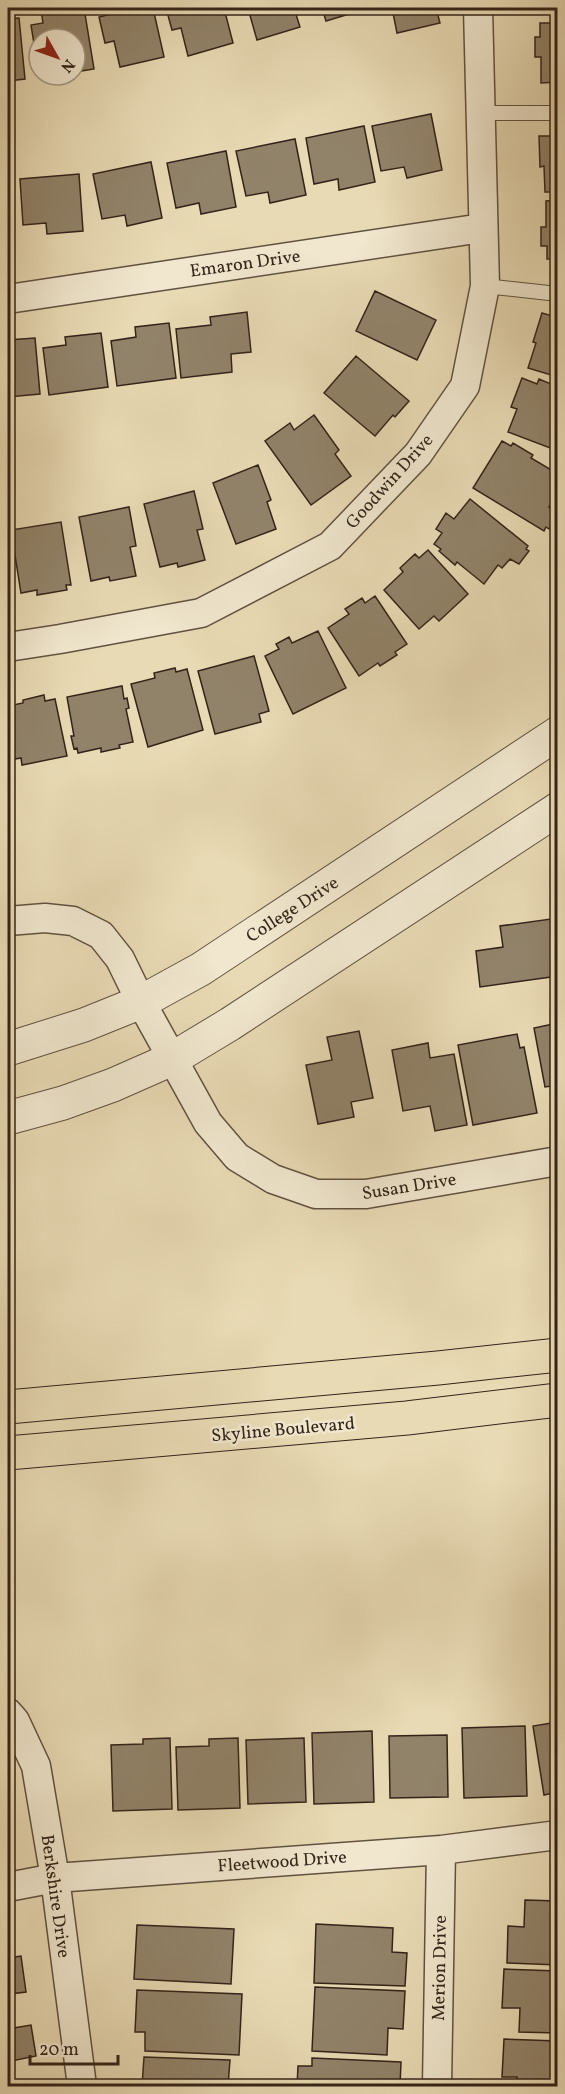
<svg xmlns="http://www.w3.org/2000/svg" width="565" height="2094" font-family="Vollkorn,serif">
<rect width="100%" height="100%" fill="#e8dab4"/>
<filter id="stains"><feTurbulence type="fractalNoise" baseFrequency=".00333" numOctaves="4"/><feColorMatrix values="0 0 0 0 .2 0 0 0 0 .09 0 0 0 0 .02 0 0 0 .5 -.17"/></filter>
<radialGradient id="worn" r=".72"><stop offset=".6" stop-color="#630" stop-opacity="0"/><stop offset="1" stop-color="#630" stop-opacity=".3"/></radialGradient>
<!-- building -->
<path fill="#91836a" stroke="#332419" stroke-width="1.5" d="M58 8H84L94 69 75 72V39H39V49L35 50 31 25 43 23 41 10Z
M119 8H153L164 57 120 67 114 41 105 43 99 17 120 12Z
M166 8H224L233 43 188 56 181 28 172 30Z
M238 8H294L300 27 257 40 249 12 240 14Z
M322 8H369L326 21Z
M392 8H436L440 23 397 33Z
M19 18 25 79 8 81V19Z
M540 23H558V82L541 83V57H535V37H540Z
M431 114 442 170 407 178 404 167 381 171 372 126Z
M364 126 375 182 339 190 338 179 314 184 306 138Z
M558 130V192H545L544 166 540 167 539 136H554V131Z
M295 139 306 195 270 203 268 192 246 196 236 151Z
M226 151 236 207 201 214 199 203 176 208 167 163Z
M151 162 162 218 127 226 125 215 102 219 93 174Z
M79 174 83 231 47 234 46 223 23 225 20 179Z
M8 182H9L12 239 8 240Z
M558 200V263H557V259H547V246H541V227H546V201Z
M375 291 436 320 417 360 356 331Z
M247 312 251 352 231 354 232 372 181 378 176 329 211 325 210 317Z
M542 313 556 317 558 314V377L528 368 536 343 533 342Z
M169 323 176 378 117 386 111 341 136 337 135 327Z
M101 333 108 387 49 395 43 348 66 345 65 337Z
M35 338 40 394 8 397V340Z
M356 356 409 401 395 417 393 415 375 436 324 393Z
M522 378 537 384 539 379 558 387V451L508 432 517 409 511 407Z
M314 415 339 450 335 454 351 476 311 505 265 441 290 423 294 430Z
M502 441 511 446 513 443 533 455 531 458 558 474V484L551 495 555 497 549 507 556 511 554 514 557 516 549 529 546 527 544 531 473 488Z
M258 465 271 500 267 502 276 529 236 544 213 483Z
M194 491 203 529 197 530 205 560 178 567 177 563 160 567 144 504Z
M470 499 528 546 526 549 529 551 519 564 510 559 502 568 498 565 484 584 457 562 455 565 439 551 441 549 434 544 442 533 436 529 446 513 454 519Z
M129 507 136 546 130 547 136 576 110 581 109 577 91 581 79 517Z
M61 522 71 585H66L67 590 37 595V590L21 593 11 530Z
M428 550 468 594 439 621 434 616 419 629 384 590 403 572 400 568 415 554 419 558Z
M375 596 407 644 395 652 397 655 380 666 378 663 359 676 328 628 349 614 345 609 362 598 365 603Z
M318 631 346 688 293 714 265 656 279 649 276 644 289 637 292 643Z
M254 656 269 711 259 714 261 722 215 734 198 671Z
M175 668 176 672 187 669 203 730 148 747 131 684 155 678 154 673Z
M122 686 124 699 127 698 129 708 126 709 133 742 119 745 120 748 101 752V748L78 753 77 748 74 749 71 736H74L67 697Z
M44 695 45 701 55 699 67 756 22 765 21 758 10 760 8 751V706L23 703V700Z
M558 918V976L480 987 476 951 503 947 500 926Z
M558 1023V1085L545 1087 534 1028Z
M359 1031 373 1098 351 1102 354 1117 318 1124 306 1065 332 1060 327 1037Z
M517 1034 520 1048 524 1047 537 1113 473 1125 458 1045Z
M428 1043 430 1058 454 1054 467 1125 435 1131 430 1106 403 1111 392 1050Z
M558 1722V1792L544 1795 533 1726Z
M525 1726 527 1796 464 1798 462 1728Z
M372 1731 374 1802 314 1804 312 1733Z
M447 1735 448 1797 390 1798 389 1736Z
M170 1738 172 1809 113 1811 111 1745 143 1744V1739Z
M238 1738 240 1808 178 1810 176 1747 209 1746V1739Z
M304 1738 306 1802 248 1804 246 1740Z
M525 1900 558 1901V1965L507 1963 508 1926 524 1927Z
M316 1924 393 1928 392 1952 407 1953 405 1986 314 1983Z
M137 1925 234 1929 231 1984 134 1979Z
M21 1956 26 1992 10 1994 14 2018 8 2019V1958Z
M504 1969 558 1971V2033L519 2032 520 2008H502Z
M315 1987 405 1991 403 2029 388 2028 387 2055 312 2051Z
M137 1990 242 1994 239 2055 145 2051V2032H135Z
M31 2025 36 2056 11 2061 13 2075 8 2076V2029Z
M504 2039 558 2041V2086H517V2077H502Z
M144 2057 230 2060 228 2086H142Z
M312 2058 401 2062 400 2086H297L298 2066H312Z"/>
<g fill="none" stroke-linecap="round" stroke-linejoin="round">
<defs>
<path id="service" d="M480 113H558
M485 286 558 294"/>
<path id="minor" d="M8 299 482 228
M8 647 60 639 201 613 330 546 418 454 465 386 485 286 478 8
M8 921 45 918 73 921 101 935 120 959 141 1002 208 1123 237 1157 273 1179 316 1194H366L558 1161
M8 1713 15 1721 36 1766 55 1878 82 2086
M8 1887 55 1878 441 1850 558 1835
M437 2086 441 1850"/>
<path id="tertiary" d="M8 1049 84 1025 141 1002 201 969 558 733
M8 1118 63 1103 113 1085 172 1059 230 1024 558 809"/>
<path id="primary" d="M8 1407 438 1368 558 1355
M8 1453 407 1418 558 1400"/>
</defs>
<!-- service casing -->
<use href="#service" stroke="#605240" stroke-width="16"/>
<!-- minor casing -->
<use href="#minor" stroke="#605240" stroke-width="31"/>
<!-- tertiary casing -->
<use href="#tertiary" stroke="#605240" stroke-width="35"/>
<!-- primary casing -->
<use href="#primary" stroke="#332419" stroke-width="35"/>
<!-- service -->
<use href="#service" stroke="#f0e7ce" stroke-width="14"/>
<!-- minor -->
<use href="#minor" stroke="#f0e7ce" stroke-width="28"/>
<!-- tertiary -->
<use href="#tertiary" stroke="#f0e7ce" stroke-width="33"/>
<!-- primary -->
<use href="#primary" stroke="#e8dab4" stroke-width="33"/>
</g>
<g text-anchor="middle" stroke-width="5" stroke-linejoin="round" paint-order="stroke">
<!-- street labels -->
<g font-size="18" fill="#332419" stroke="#f0e7ce">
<text transform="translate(245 263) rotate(-8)" y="6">Emaron Drive</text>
<text transform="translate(389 481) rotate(-48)" y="6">Goodwin Drive</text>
<text transform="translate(292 909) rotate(-33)" y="6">College Drive</text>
<text transform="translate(409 1186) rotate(-9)" y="6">Susan Drive</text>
<text transform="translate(283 1429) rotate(-5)" y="6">Skyline Boulevard</text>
<text transform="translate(282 1861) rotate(-4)" y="6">Fleetwood Drive</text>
<text transform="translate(56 1896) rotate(82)" y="6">Berkshire Drive</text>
<text transform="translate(439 1968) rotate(-89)" y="6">Merion Drive</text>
</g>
</g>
<!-- margin -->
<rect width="565" height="2094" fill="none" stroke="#e8dab4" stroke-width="30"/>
<rect x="9" y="9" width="547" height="2076" fill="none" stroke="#332419" stroke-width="3"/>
<rect x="15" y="15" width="535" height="2064" fill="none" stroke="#332419" stroke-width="1.5"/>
<!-- north arrow -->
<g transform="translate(57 57) rotate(130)"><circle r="28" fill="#f0e7ce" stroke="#a49986" stroke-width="1.5"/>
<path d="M0-4.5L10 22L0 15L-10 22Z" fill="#8f2418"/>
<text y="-9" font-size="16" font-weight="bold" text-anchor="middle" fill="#332419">N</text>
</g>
<!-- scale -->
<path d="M30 2055v9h88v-9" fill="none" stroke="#332419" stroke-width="3"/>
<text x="39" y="2055" font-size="18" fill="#332419" stroke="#f0e7ce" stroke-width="4.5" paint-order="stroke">20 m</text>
<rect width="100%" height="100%" filter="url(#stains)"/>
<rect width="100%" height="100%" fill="url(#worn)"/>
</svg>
